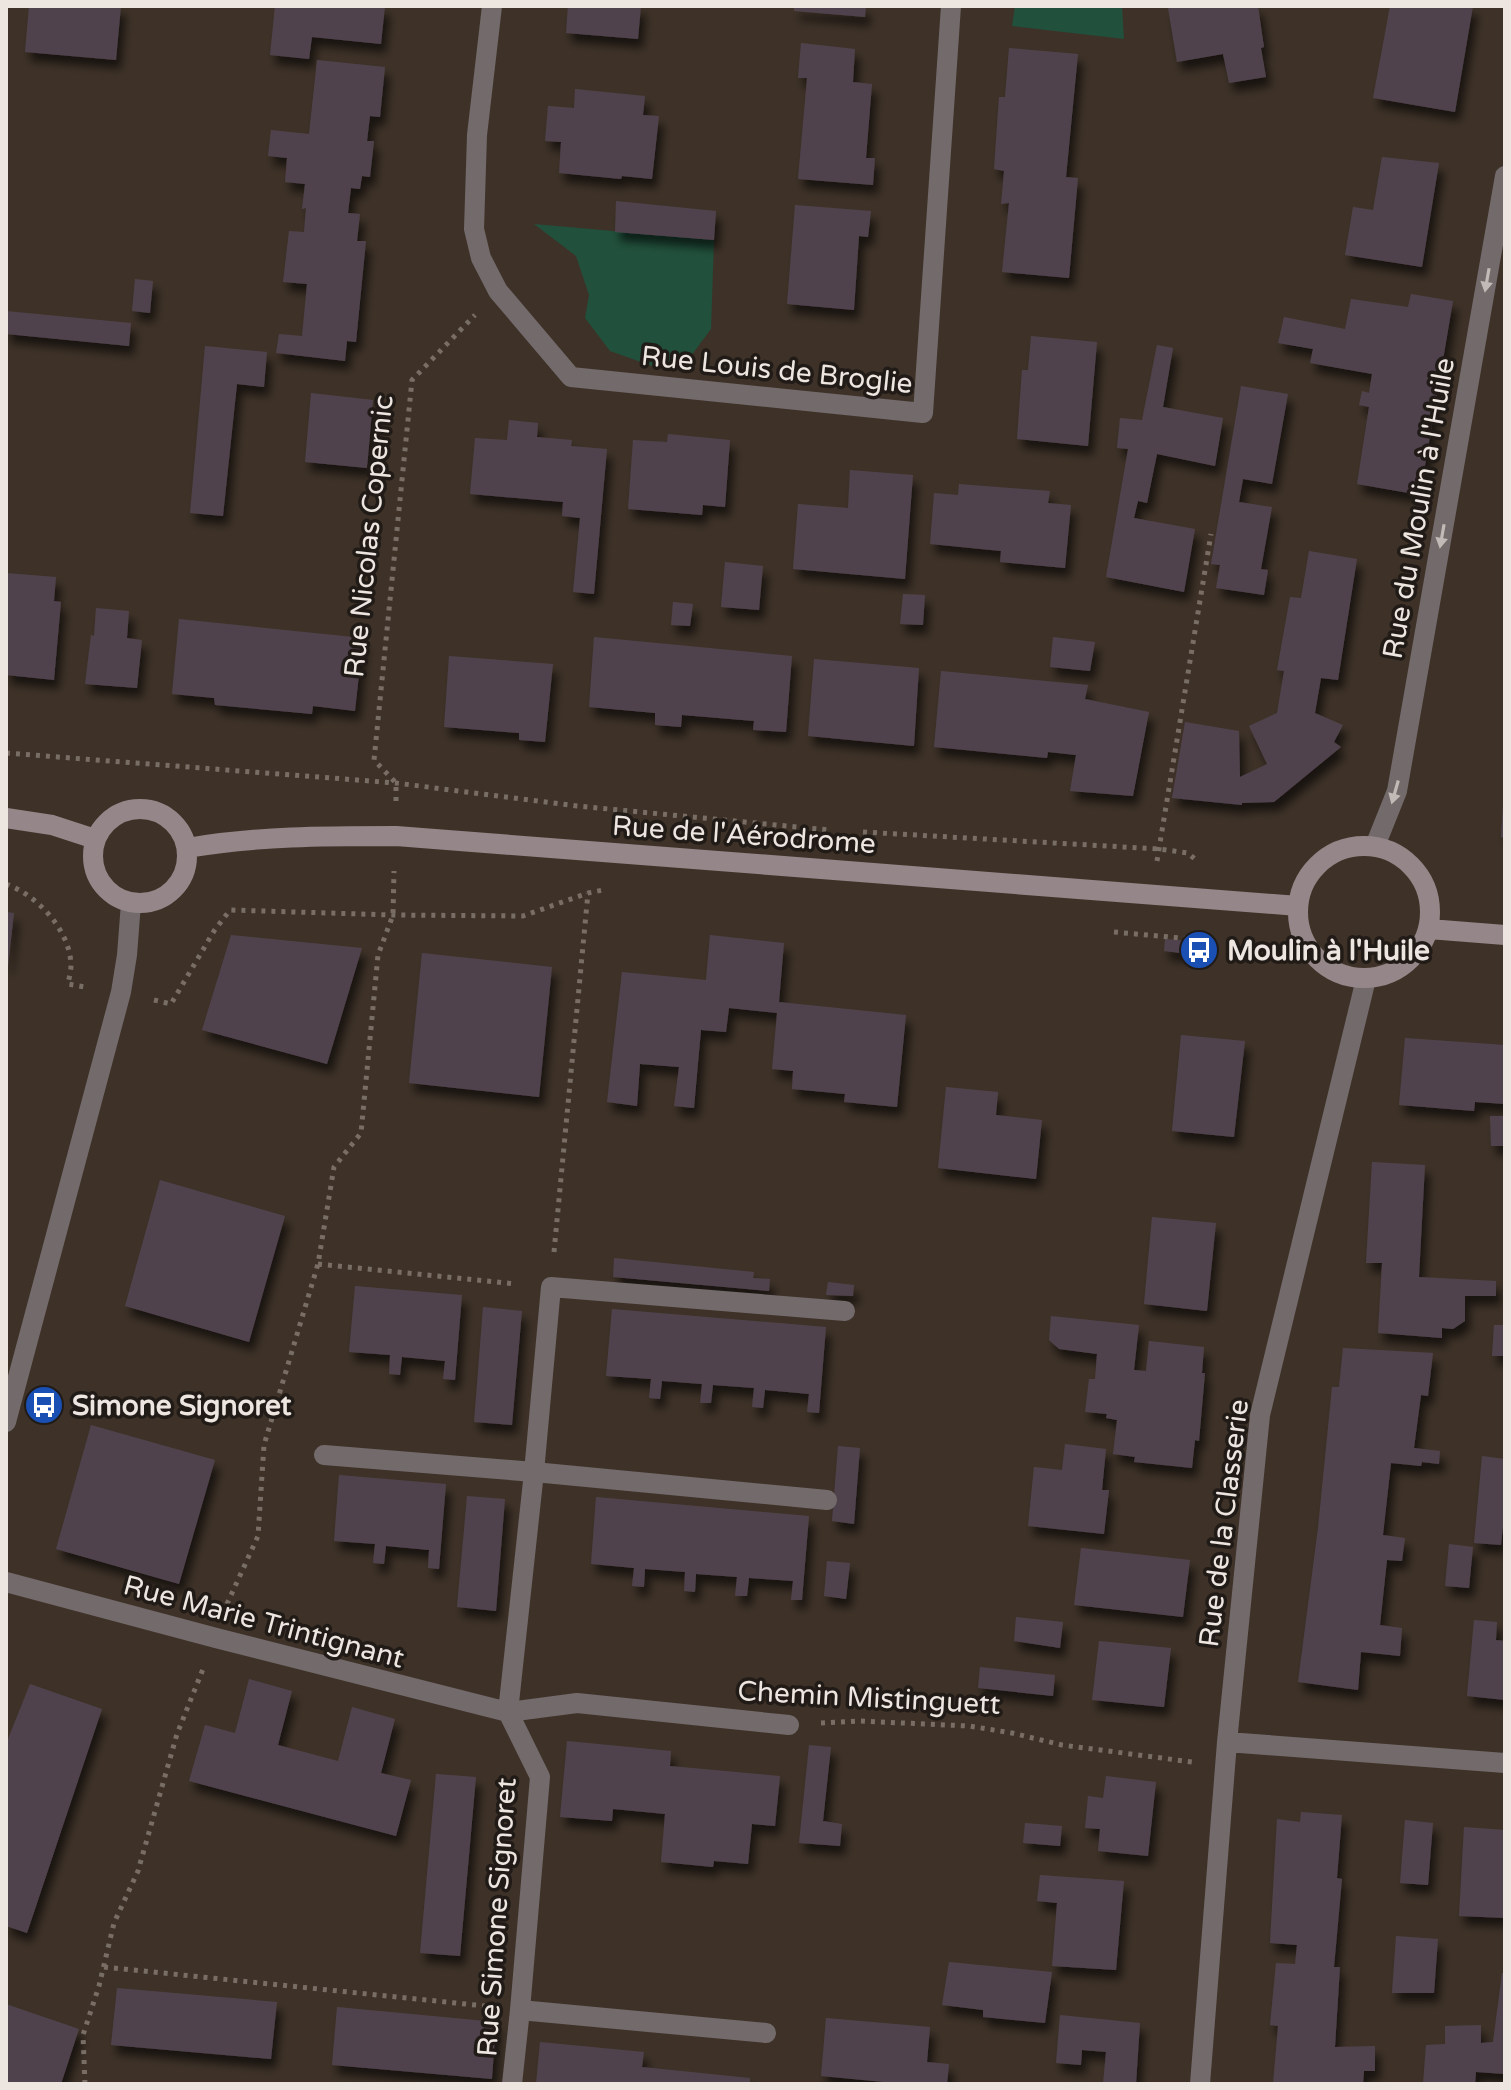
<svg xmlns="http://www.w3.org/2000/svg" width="1511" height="2090" font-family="'Varela Round',sans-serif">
<defs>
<filter id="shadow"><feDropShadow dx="5" dy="9" stdDeviation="4" flood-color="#0009"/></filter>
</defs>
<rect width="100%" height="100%" fill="#3e3228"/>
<!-- green -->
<path fill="#21503c" d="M1015 6H1122L1124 39 1012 26Z
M534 224 714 240 711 329 682 368 652 366 610 351 585 318 589 295 576 256Z"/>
<!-- building -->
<path fill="#50434d" filter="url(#shadow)" d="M29 6H121L116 60 25 52Z
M275 6H385L381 44 312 37 309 59 270 55Z
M568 6H641L638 39 566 33Z
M794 6H866L865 17 794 11Z
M1181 6H1258L1264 47 1261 48 1266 77 1229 83 1223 54 1177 62 1168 8Z
M1390 6H1473L1455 112 1373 98Z
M801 43 855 49 853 82 872 84 866 158H875L873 185 798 179 807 78H798Z
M1009 48 1078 54 1066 177 1078 178 1069 278 1002 272 1009 203 1001 204 1004 171 994 169 999 97H1005Z
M317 60 385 67 380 117 370 116 367 141H374L370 177 362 176 360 189 351 188 348 213 360 214 357 241H366L356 342 347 341 345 361 276 353 279 334 302 336 307 284 283 282 289 231 304 232 306 208 302 209 305 184 285 182 287 158 268 156 271 130 309 134Z
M575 89 645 96 643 115 659 116 652 179 622 176 621 179 559 173 561 142 545 141 548 106 574 108Z
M1382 157 1439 163 1422 267 1345 255 1353 207 1373 210Z
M616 201 716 211 714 240 615 232Z
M795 205 871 211 868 237 859 236 854 310 787 304Z
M135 279 153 281 150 313 132 311Z
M1411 294 1453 301 1420 495 1357 484 1369 407 1359 405 1362 391 1369 393 1372 374 1310 363 1313 349 1278 343 1284 317 1345 329 1351 299 1408 307Z
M6 311 131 323 129 346 6 334Z
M1031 336 1097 342 1088 446 1017 439 1022 370H1028Z
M1157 345 1173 348 1163 407 1223 418 1215 466 1157 454 1147 503 1138 501 1134 518 1195 529 1184 592 1106 577 1128 449 1117 448 1120 418 1142 420Z
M205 346 267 352 264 387 237 384 223 516 190 513Z
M1241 386 1288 394 1272 484 1243 479 1239 502 1272 507 1261 569 1268 570 1264 595 1216 588 1220 565 1211 564Z
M311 393 373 400 367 468 305 462Z
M509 420 538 423 537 437 572 440 571 446 607 449 594 594 573 592 580 518 562 516 563 502 470 494 475 438 507 440Z
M668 434 730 440 725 507 703 505 702 515 628 509 633 440 667 442Z
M850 470 913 475 905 579 793 569 798 504 848 508Z
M959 484 1050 491 1048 503 1071 505 1065 568 1000 562 1001 551 930 544 934 493 958 495Z
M1309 551 1357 559 1338 680 1321 678 1315 713 1343 725 1334 742 1341 747 1274 802 1242 803V805L1172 798 1185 722 1239 731 1240 777 1267 764 1249 726 1277 713 1284 671 1277 670 1290 597 1301 598Z
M725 562 763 566 759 610 721 607Z
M6 573 56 577 54 601 61 602 54 680 6 675Z
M903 594 925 595 923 625 900 624Z
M673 602 693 604 690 626 671 625Z
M96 608 129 611 127 638 142 640 137 688 85 684 91 635 94 636Z
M179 619 363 638 355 711 313 706 312 714 215 705 214 698 172 694Z
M594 637 792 656 786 732 753 730 754 721 682 715 681 727 655 725V713L589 707Z
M1053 637 1095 642 1090 671 1050 667Z
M449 656 553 664 545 742 519 740V733L444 727Z
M814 659 919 668 914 746 808 736Z
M941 671 1088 685 1085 699 1149 712 1133 796 1070 791 1076 755 1048 752 1047 758 934 747Z
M1503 805H1505V838L1501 837Z
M6 912 14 913 8 966H6Z
M231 935 362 948 327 1064 202 1030Z
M710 935 784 943 779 1002 906 1015 897 1107 844 1102 845 1094 792 1089 793 1071 772 1069 777 1013 729 1008 726 1032 701 1030 694 1108 674 1106 679 1067 640 1064 637 1106 607 1102 622 972 706 980Z
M1165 939 1190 941 1189 954 1164 951Z
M422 953 552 967 539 1097 409 1083Z
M1181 1035 1245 1041 1234 1137 1172 1131Z
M1405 1038 1505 1045V1104L1475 1102 1474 1111 1399 1105Z
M946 1087 998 1092 996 1115 1042 1120 1036 1179 938 1168Z
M1490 1116H1505V1146H1491Z
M1372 1162 1425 1165 1419 1277 1496 1281V1296H1465V1321L1453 1329 1442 1328V1338L1378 1333 1382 1263H1366Z
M160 1180 285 1216 249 1342 125 1306Z
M1152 1217 1216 1223 1207 1311 1144 1304Z
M614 1258 754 1272 753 1278 770 1279 769 1291 613 1277Z
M828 1282 854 1285 853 1296 826 1295Z
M355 1286 462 1295 455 1380 443 1379 445 1361 402 1357 400 1375 389 1374 390 1355 349 1352Z
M483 1307 522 1311 512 1425 474 1422Z
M612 1309 826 1327 819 1413 807 1412 809 1394 765 1390 763 1408 752 1407 754 1388 713 1385 711 1403H700L702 1384 662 1381 660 1399 649 1398 651 1379 606 1376Z
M1051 1316 1139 1325 1134 1370 1146 1371 1149 1341 1204 1347 1202 1373H1205L1199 1441 1195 1440 1192 1468 1134 1462 1135 1457 1113 1454 1117 1420 1106 1418 1107 1414 1085 1412 1089 1379H1095L1097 1354 1059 1349 1049 1340Z
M1494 1325H1505V1356H1492Z
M1343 1348 1433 1353 1428 1396 1421 1395 1414 1448 1440 1451 1439 1464 1422 1462 1421 1466 1391 1463 1383 1535 1405 1538 1402 1561 1387 1560 1380 1625 1402 1628 1400 1656 1361 1652 1358 1690 1298 1682 1318 1528 1332 1387H1339Z
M91 1425 215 1460 179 1584 56 1549Z
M1065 1444 1106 1449 1102 1490H1109L1104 1534 1028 1526 1034 1467 1062 1470Z
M838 1446 860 1448 854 1524 832 1521Z
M1482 1456 1505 1459V1507L1501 1545 1474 1543Z
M339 1475 446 1484 439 1569 428 1568 429 1550 386 1546 384 1564 373 1563 375 1544 334 1541Z
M467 1496 505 1499 496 1611 457 1607Z
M596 1497 809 1516 802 1600H791L793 1581 749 1578 747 1596H735L737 1577 696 1574 695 1592 684 1591 685 1572 645 1569 644 1587 632 1586 634 1568 591 1564Z
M1449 1544 1473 1547 1469 1588 1445 1586Z
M1081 1548 1190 1560 1183 1617 1074 1605Z
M827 1561 850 1563 846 1599 824 1596Z
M1016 1617 1063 1622 1060 1648 1014 1641Z
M1474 1620 1497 1622 1496 1640 1505 1641V1700L1467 1696Z
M1099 1641 1171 1648 1164 1707 1092 1700Z
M980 1667 1055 1675 1053 1696 978 1688Z
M249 1679 292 1691 278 1745 338 1761 352 1707 395 1719 381 1773 411 1780 396 1836 189 1781 205 1725 235 1733Z
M30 1684 102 1709 27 1933 6 1926V1744Z
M567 1741 671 1751 670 1766 780 1776 775 1826 752 1824 748 1864 714 1861 713 1867 661 1862 665 1814 613 1809 612 1821 560 1817Z
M809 1745 831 1747 823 1821 842 1824 840 1846 799 1843Z
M436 1774 476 1777 460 1956 420 1953Z
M1106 1776 1156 1782 1148 1856 1098 1851 1100 1829 1085 1828 1088 1796 1103 1798Z
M1301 1812 1342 1815 1337 1878 1342 1879 1334 1967H1340L1335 2047 1375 2046V2071H1364L1363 2084H1273L1278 2026 1270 2025 1276 1963 1295 1964 1297 1945 1270 1943 1277 1819 1300 1822Z
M1405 1820 1433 1823 1428 1885 1400 1883Z
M1025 1823 1062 1826 1060 1846 1023 1843Z
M1464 1827 1505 1830V1918L1459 1916Z
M1040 1875 1124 1881 1116 1970 1052 1966 1057 1903 1037 1901Z
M1396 1936 1438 1939 1434 1993H1392Z
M949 1962 1052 1972 1045 2023 983 2017V2010L942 2005Z
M1502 1973 1505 1974V2074L1476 2072 1475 2084 1451 2082V2084H1423L1426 2045 1445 2044V2026L1481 2025V2043L1493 2042Z
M117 1988 277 2002 271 2059 111 2045Z
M6 2004 79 2029 61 2084H6Z
M337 2007 496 2022 492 2079 332 2065Z
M1060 2015 1140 2023 1136 2084H1103L1106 2052 1082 2050 1081 2065 1056 2063Z
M826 2018 930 2027 927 2062 949 2064 947 2084H905L821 2076Z
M540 2042 644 2052 642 2067 750 2078V2084H536Z"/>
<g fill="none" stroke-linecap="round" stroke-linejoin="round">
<!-- path -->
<path stroke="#796e66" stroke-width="5" stroke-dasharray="4 6" stroke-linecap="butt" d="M6 753 396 783 577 806 829 830
M396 801V783L374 760 412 380 475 315
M863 832 1159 849 1188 853 1197 861
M1157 861 1211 534
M6 884C37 895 70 930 71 965 71 971 69 978 68 984L85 987
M1114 932 1203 940 1210 935
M154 1000 171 1004 214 931 230 910 393 915 523 916 588 893 603 890
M554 1252 588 893
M318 1264 516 1284
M227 1604 258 1536 264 1445 318 1264 334 1167 361 1133 378 955 393 915 394 871
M821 1723 859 1721 969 1726 1012 1733 1062 1745 1192 1762
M104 1967 485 2006
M85 2084 83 2035 99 1986 114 1923 138 1871 177 1734 203 1669"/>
<!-- lane -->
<path stroke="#736a6b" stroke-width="20" d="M508 1712 577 1703 789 1725
M520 2010 766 2033"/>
<!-- street -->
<path stroke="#736a6b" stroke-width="20" d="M492 6 477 135 474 229 481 258 498 291 571 377 923 413 951 6
M1375 846 1397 791 1505 176
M6 1422 121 992 127 955 131 903
M324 1455 534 1472 827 1500
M6 1582 216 1638 508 1712
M508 1712 534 1472 551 1287 845 1311
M508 1712 540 1777 520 2010 512 2084
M1227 1742 1505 1763
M1200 2084 1227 1742 1260 1415 1366 979"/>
<!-- secondary -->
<path stroke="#958789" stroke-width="20" d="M93 856a47 47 0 1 1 94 0a47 47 0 1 1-94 0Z
M6 818 52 825 95 839
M1298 912a66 66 0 1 1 132 0a66 66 0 1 1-132 0Z
M187 848C258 836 324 836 396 836L1298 906
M1429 929 1505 935"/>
</g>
<!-- one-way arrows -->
<defs><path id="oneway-solid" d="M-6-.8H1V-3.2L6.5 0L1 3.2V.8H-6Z" transform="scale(2)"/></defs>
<g fill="#c2bab6">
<use href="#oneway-solid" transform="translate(1487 280) rotate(100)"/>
<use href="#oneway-solid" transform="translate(1442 536) rotate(100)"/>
<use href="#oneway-solid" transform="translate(1395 792) rotate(106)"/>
</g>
<!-- icons -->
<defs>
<symbol id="bus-disc" viewBox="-11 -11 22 22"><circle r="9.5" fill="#1a4fb4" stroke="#211b17"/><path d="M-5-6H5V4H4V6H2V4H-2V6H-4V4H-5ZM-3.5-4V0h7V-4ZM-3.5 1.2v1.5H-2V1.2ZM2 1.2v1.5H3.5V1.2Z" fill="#fff"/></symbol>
</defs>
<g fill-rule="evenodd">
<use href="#bus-disc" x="1177" y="928" width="44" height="44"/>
<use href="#bus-disc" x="22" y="1383" width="44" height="44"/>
</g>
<g text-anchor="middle" stroke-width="7" stroke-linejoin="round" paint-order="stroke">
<!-- street labels -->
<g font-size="28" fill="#ede5df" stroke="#211b17">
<text transform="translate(777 369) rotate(6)" y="10">Rue Louis de Broglie</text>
<text transform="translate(1418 508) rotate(-80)" y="10">Rue du Moulin à l'Huile</text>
<text transform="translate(368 536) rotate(-84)" y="10">Rue Nicolas Copernic</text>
<text transform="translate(744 834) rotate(4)" y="10">Rue de l'Aérodrome</text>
<text transform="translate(1223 1523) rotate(-83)" y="10">Rue de la Classerie</text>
<text transform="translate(264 1621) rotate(15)" y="10">Rue Marie Trintignant</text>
<text transform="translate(869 1697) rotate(3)" y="10">Chemin Mistinguett</text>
<text transform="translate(496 1917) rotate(-86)" y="10">Rue Simone Signoret</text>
</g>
<!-- poi labels -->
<g font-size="28" font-weight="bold" fill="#ede5df" stroke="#211b17" text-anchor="start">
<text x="1227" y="960">Moulin à l'Huile</text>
<text x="72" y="1415">Simone Signoret</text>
</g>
</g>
<!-- border -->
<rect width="1511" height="2090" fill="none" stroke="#ede5df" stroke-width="16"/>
</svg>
